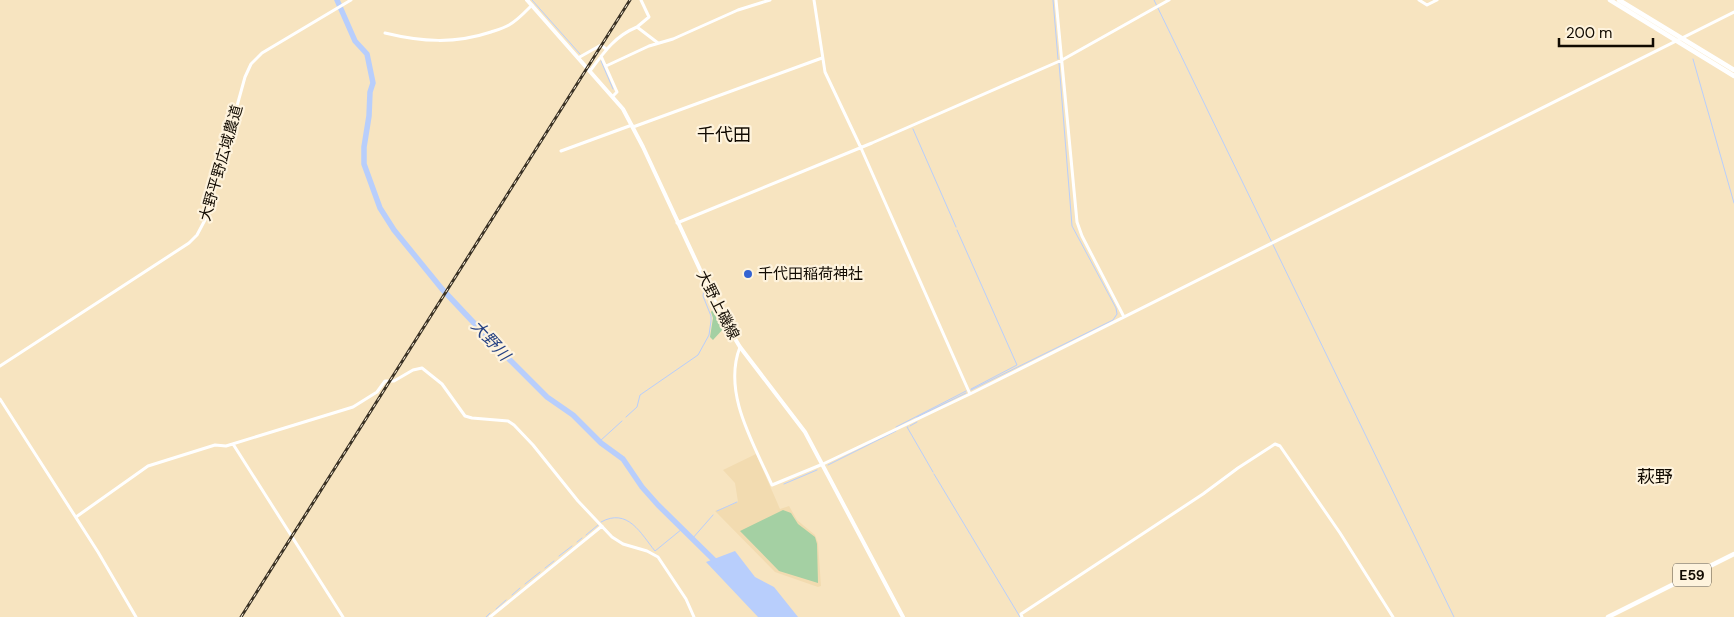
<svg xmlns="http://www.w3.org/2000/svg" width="1734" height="617" font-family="'DM Sans','Noto Sans JP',sans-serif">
<rect width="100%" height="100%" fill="#f7e4c0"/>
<!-- built -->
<path fill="#f2dbb0" d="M756 454 780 509 789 506 797 520 815 535 818 543 821 586 818 587 775 572 715 511 738 502 735 483 723 470Z"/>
<!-- green -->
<path fill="#a4d0a3" d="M713 309 724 328 713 340 710 337 713 318 711 312Z
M783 510 791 513 798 524 815 537 817 544 818 583 779 571 740 531Z"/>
<!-- water -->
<path fill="#b8cefc" d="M735 551 755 577 774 587 798 617H758L706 562Z"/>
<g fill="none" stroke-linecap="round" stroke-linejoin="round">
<!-- stream -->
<path stroke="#b8cefc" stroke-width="1" d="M532 0 580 54
M1053 0 1058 59
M1154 0 1454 617
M1693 59 1734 203
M601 61 613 89
M913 129 956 227
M957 230 1017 365 971 389
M971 390 1113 320 1117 314 1116 308 1072 226 1059 63
M626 417 637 407 640 395 698 355 709 335 711 321V316L703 296 704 290
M917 417 966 393
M910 426 917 422
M896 427 966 391
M908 427H907L933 472
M600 441 622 421
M828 465 896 431
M934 474 1020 617
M784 484 817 470
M717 511 737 502
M601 522C628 507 641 534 655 551L682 529
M586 535 598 525
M692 539 713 515
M577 542 582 538
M559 556 572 546
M545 568 554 561
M525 584 540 572
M512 595 520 588
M496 609 506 600
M486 617 490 613"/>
<!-- river -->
<path stroke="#b8cefc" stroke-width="5.5" d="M337 0 355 41 367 54 373 83 370 92 369 116 364 147V164L380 208 394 230 442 289 489 339 547 397 573 415 601 443 623 459 642 487 658 505 717 563"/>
<!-- minor -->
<path stroke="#fff" stroke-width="3" d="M814 0 825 72 861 148 970 394
M1056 0 1077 222 1082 236 1124 317
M1419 0 1427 5 1437 0
M637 27 649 17 641 0
M385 33C422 42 455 44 491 32 497 30 504 28 509 25 518 20 525 12 532 5
M601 56 617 92 613 96
M578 58 601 45 606 49
M606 66 649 46 673 39 738 10 770 0
M590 71C604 52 615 36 637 27L658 43
M633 127 822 58
M561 151 632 125
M677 223 872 143 1062 60 1169 0
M740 347C722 393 754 444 772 485L823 464 970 394 1734 12
M0 366 189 243 197 235 206 218 245 77 251 64 262 53 351 0
M0 399 98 552 136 617
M233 444 343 617
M76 517 148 466 215 445 226 446 353 407 377 392 385 381H394L413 370 422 368 442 384 465 416 472 418 508 421 514 425 533 445 578 501 612 537 623 544 647 551 658 557 686 599 694 617
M490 617 602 526
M1022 617 1021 614 1203 494 1238 468 1275 444 1280 446 1340 533 1393 617"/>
<!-- major -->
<path stroke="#fff" stroke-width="4" d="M527 0 623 109 643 147 723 319 740 347 805 432 903 617"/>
<!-- highway -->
<path stroke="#fff" stroke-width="4.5" d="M1610 0 1734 76
M1619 0 1734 70
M1608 617 1734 554"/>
<defs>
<path id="rail" d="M241 617 630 0"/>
</defs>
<!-- rail casing -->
<use href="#rail" stroke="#3b3224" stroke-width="3"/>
<!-- rail -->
<use href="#rail" stroke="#fef3dd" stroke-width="1" stroke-dasharray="4" stroke-linecap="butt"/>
</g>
<!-- markers -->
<circle fill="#3463d2" stroke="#fef3dd" stroke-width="2" cx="748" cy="274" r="5"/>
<g text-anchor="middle" stroke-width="4.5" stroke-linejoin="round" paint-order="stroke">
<!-- shield labels -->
<rect fill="#fef3dd" stroke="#585043" stroke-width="1" x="1673" y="563.5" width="38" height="23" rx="4"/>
<g font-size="14" font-weight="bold" fill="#110a01">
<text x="1692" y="580">E59</text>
</g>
<!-- street labels -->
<g font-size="15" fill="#110a01" stroke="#fef3dd">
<text transform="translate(221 163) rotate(-74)" y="5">大野平野広域農道</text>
<text transform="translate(718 305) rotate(63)" y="5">大野上磯線</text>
</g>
<!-- poi labels -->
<g font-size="15" fill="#110a01" stroke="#fef3dd" text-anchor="start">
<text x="758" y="279">千代田稲荷神社</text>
</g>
<!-- water labels -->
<g font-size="16" font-style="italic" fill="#254183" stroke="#fef3dd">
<text transform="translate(491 340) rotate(47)" y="6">大野川</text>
</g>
<!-- quarter labels -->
<g font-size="18" fill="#110a01" stroke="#fef3dd">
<text x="724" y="141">千代田</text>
<text x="1655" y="483">萩野</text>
</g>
</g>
<!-- scale -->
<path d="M1559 38v8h94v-8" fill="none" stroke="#110a01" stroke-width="2.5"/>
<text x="1566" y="38" font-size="15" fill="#110a01" stroke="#fef3dd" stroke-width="4" paint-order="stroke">200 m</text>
</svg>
